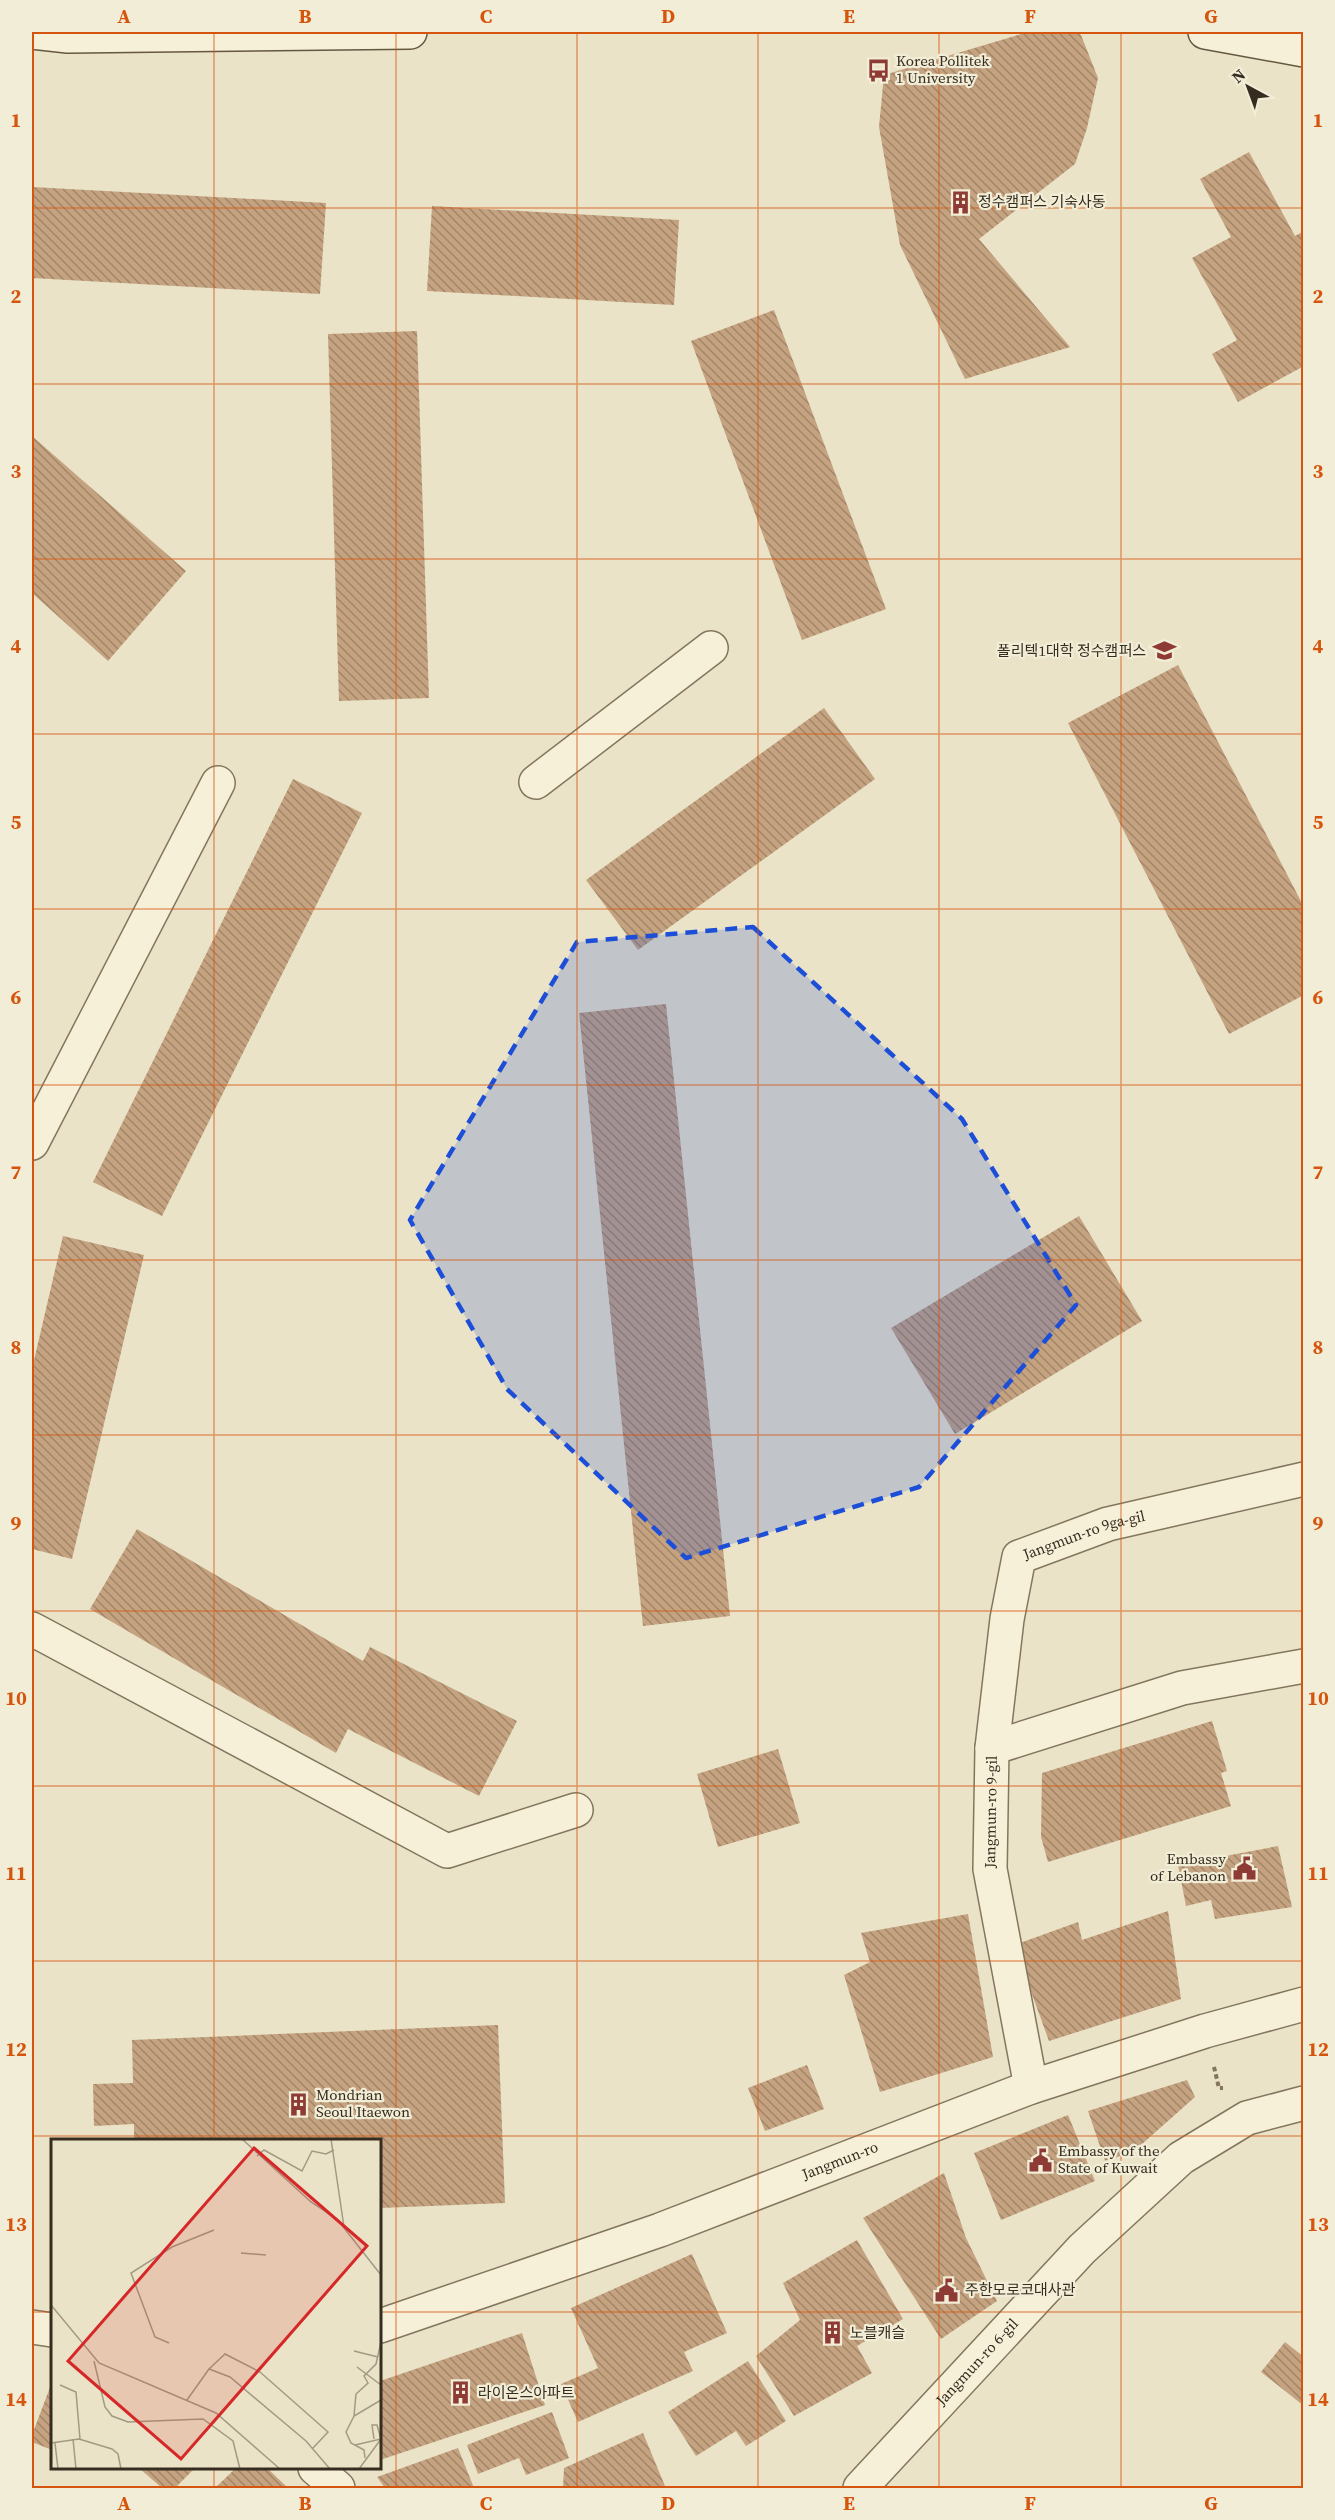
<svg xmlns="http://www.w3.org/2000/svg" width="1335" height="2520" font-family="'Source Serif 4','Noto Sans KR',serif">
<defs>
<pattern id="building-back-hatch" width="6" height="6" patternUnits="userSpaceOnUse" patternTransform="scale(1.5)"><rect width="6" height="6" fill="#c5a380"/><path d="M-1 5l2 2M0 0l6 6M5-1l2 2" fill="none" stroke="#a18568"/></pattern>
</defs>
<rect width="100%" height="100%" fill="#eae3c7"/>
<!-- building -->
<path fill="url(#building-back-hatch)" d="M1028 32H1076L1081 35 1098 78 1087 128 1075 164 979 239 1070 347 965 379 900 245 879 127 884 75Z
M1249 152 1295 236 1304 231V366L1238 402 1212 354 1237 340 1192 258 1231 237 1200 179Z
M32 187 326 203 320 294 32 278Z
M432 206 679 220 674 305 427 291Z
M774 310 886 609 802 640 691 341Z
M417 331 429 698 339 701 328 334Z
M32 436 186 571 108 661 32 593Z
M1178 665 1304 907V995L1229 1034 1068 723Z
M824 708 875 779 638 950 586 880Z
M293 779 362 813 162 1216 93 1182Z
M666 1004 730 1616 643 1626 579 1013Z
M1079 1216 1142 1321 955 1434 891 1328Z
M63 1236 144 1255 72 1559 32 1549V1369Z
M137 1529 363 1661 370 1647 517 1721 479 1796 348 1729 336 1753 90 1609Z
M1212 1721 1227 1771 1221 1773 1231 1806 1048 1862 1041 1837 1042 1773Z
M778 1749 800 1823 718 1847 697 1774Z
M1278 1846 1292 1907 1215 1919 1211 1900 1186 1906 1178 1865Z
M1168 1911 1181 1999 1049 2041 1025 1975 1020 1943 1078 1922 1082 1940Z
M968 1914 993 2057 880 2092 844 1975 870 1962 861 1933Z
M498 2025 505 2203 380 2208V2140H134V2124L94 2126 93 2084 133 2083 132 2040Z
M807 2065 824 2109 765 2131 748 2088Z
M1187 2080 1195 2097 1133 2152 1105 2161 1088 2111Z
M1068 2115 1095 2181 1001 2220 974 2153Z
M944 2173 966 2238 997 2301 941 2339 863 2218Z
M857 2240 903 2319 857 2346 872 2373 794 2416 756 2356 800 2320 783 2283Z
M692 2254 727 2333 684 2352 693 2371 578 2422 561 2384 598 2368 571 2308Z
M522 2333 545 2405 380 2460V2381Z
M1285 2342 1304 2357V2406L1261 2372Z
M748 2361 786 2421 746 2446 736 2431 696 2456 668 2412Z
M52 2382V2450L32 2442V2435Z
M552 2412 569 2458 526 2475 519 2458 478 2474 467 2445Z
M643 2433 665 2486 659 2488H563L564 2468Z
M458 2448 474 2488H385L377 2477Z
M139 2468H195L175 2488H162Z
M236 2468H267L288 2488H215Z"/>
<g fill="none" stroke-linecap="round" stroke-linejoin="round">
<defs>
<g id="minor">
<path d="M536 782 711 648"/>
<path d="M32 1143 218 783"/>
<path d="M32 1629 447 1851 576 1810"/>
<path id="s1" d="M992 1748 1007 1619 1019 1557 1108 1524 1304 1479"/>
<path id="s2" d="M1031 2087 990 1869 992 1748 1182 1688 1304 1666"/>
<path d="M315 2468 338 2488"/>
<path id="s3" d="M860 2488 1082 2249 1181 2158 1247 2118 1304 2103"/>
</g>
<g id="tertiary">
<path id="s4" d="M380 2326 660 2230 1031 2087 1205 2031 1304 2004"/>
<path d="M32 2327 52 2330"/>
</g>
<path id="secondary" d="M32 32 68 36 410 32
M1205 32 1304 50"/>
</defs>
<!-- minor casing -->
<use href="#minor" stroke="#84765e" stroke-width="36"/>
<!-- tertiary casing -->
<use href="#tertiary" stroke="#84765e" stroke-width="36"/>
<!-- secondary casing -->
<use href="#secondary" stroke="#665741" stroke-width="36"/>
<!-- path -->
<path stroke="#84765e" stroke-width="4" stroke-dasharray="4.5 3" stroke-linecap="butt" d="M1214 2067 1219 2088H1223"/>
<!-- minor -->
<use href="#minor" stroke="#f6f0d9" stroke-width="33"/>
<!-- tertiary -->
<use href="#tertiary" stroke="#f6f0d9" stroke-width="33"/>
<!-- secondary -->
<use href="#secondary" stroke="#f6f0d9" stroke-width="33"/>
</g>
<!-- marked area -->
<path fill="#1d4ed8" fill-opacity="0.2" stroke="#1d4ed8" stroke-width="4.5" stroke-dasharray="12 8" stroke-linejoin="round" d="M753 927 962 1119 1076 1305 919 1487 686 1558 507 1389 410 1220 577 942Z"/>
<!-- grid -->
<path fill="none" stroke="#d6550e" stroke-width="1.5" stroke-opacity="0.55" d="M214 32V2140M396 32V2488M577 32V2488M758 32V2488M939 32V2488M1121 32V2488M32 208H1304M32 384H1304M32 559H1304M32 734H1304M32 909H1304M32 1085H1304M32 1260H1304M32 1435H1304M32 1611H1304M32 1786H1304M32 1961H1304M32 2136H1304M32 2312H52M380 2312H1304M214 2468V2488"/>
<!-- icons -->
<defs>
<symbol id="bus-bare" viewBox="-9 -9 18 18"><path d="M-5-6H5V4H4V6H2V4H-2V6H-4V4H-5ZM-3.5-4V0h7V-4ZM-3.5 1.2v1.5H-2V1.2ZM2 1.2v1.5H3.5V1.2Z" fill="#8d3b34" stroke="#f2edd6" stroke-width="2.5" paint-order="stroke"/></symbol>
<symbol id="building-bare" viewBox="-9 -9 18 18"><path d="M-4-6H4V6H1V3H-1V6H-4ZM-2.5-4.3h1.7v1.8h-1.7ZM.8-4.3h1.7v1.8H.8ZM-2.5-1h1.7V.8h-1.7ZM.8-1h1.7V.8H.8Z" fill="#8d3b34" stroke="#f2edd6" stroke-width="2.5" paint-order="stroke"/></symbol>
<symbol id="university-bare" viewBox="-9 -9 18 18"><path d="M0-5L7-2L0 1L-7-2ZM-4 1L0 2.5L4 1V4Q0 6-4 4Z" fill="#8d3b34" stroke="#f2edd6" stroke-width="2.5" paint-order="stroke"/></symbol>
<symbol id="civic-bare" viewBox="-9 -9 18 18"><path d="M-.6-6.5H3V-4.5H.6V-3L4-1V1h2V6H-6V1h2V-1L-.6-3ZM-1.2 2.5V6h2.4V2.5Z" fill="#8d3b34" stroke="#f2edd6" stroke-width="2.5" paint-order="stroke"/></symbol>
</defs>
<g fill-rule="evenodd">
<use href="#bus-bare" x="862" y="54" width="33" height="33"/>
<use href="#building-bare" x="944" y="186" width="33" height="33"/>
<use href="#university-bare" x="1148" y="634" width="33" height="33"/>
<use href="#civic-bare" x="1228" y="1852" width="33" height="33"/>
<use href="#building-bare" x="282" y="2088" width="33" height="33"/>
<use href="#civic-bare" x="1024" y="2144" width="33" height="33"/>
<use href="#civic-bare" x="930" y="2274" width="33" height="33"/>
<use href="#building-bare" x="816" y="2316" width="33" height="33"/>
<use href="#building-bare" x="444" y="2376" width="33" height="33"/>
</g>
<g text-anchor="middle" stroke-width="4.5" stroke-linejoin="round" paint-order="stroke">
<!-- poi labels -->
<g font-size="15" fill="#362d20" stroke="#f2edd6" text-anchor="start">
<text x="896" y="66">Korea Pollitek<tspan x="896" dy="17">1 University</tspan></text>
<text x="978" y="207">정수캠퍼스 기숙사동</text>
<text x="1146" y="656" text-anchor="end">폴리텍1대학 정수캠퍼스</text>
<text x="1226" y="1864" text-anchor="end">Embassy<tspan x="1226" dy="17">of Lebanon</tspan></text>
<text x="316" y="2100">Mondrian<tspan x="316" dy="17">Seoul Itaewon</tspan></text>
<text x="1058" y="2156">Embassy of the<tspan x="1058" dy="17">State of Kuwait</tspan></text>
<text x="965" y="2295">주한모로코대사관</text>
<text x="850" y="2338">노블캐슬</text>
<text x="478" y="2398">라이온스아파트</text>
</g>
<!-- street labels -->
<g font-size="15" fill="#362d20" stroke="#f2edd6">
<text dy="5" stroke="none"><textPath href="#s1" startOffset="262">Jangmun-ro 9ga-gil</textPath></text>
<text dy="5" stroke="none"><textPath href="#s2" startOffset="279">Jangmun-ro 9-gil</textPath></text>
<text dy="5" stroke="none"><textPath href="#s4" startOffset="489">Jangmun-ro</textPath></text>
<text dy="5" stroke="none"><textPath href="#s3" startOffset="172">Jangmun-ro 6-gil</textPath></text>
</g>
</g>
<!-- overview -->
<g transform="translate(51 2139)">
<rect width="330" height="330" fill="#eae3c7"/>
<path fill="none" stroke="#a29a84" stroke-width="1.5" d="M191 0 260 63 286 80 330 136M280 0 293 88M206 17 213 11 251 32 261 12 275 15 283 11M190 114 215 116M0 166 48 224 165 274 229 330M118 204 104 198 80 134 121 108 163 91M303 212 327 218M43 222 54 268 61 277 77 283 152 280 182 302 189 330M306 228 330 246M158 230 174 215 209 233 277 293 262 309M9 246 25 253 29 300M136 261 158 230 179 238 255 302 279 330M303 277 305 255 317 244 313 237 325 225 330 203M22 300 25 330M0 304 28 300 61 310 67 315 70 330M4 304 7 330M304 306 330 300 326 286H321L323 300M314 319 313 311 300 304 295 293 303 277 330 261M308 330 330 300"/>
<path fill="#d62828" fill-opacity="0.15" stroke="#d62828" stroke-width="3" d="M203 9 316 107 130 320 17 222Z"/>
<rect width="330" height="330" fill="none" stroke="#362d20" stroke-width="3"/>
</g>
<!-- border -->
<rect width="1335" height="2520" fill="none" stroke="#f2edd6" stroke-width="66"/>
<!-- north arrow -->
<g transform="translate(1248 87) rotate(319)" stroke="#f2edd6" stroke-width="4.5" paint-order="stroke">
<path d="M0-4.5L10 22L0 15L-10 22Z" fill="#362d20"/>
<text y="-9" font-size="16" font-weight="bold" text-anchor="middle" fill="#362d20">N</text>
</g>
<rect x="33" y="33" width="1269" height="2454" fill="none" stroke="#d6550e" stroke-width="2"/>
<g font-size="20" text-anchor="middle" font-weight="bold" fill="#d6550e">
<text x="124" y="23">A</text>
<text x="305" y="23">B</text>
<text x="486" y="23">C</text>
<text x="668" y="23">D</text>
<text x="849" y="23">E</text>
<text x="1030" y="23">F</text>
<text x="1211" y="23">G</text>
<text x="16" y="127">1</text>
<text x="1318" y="127">1</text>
<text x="16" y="303">2</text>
<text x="1318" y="303">2</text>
<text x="16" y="478">3</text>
<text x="1318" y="478">3</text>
<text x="16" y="653">4</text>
<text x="1318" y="653">4</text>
<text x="16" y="829">5</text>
<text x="1318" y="829">5</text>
<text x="16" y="1004">6</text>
<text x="1318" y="1004">6</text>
<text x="16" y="1179">7</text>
<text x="1318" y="1179">7</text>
<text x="16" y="1354">8</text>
<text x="1318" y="1354">8</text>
<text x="16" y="1530">9</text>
<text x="1318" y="1530">9</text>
<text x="16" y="1705">10</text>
<text x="1318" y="1705">10</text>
<text x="16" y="1880">11</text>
<text x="1318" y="1880">11</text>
<text x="16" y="2056">12</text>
<text x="1318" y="2056">12</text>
<text x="16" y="2231">13</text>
<text x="1318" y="2231">13</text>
<text x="16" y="2406">14</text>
<text x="1318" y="2406">14</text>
<text x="124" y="2510">A</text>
<text x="305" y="2510">B</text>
<text x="486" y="2510">C</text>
<text x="668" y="2510">D</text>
<text x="849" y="2510">E</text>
<text x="1030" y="2510">F</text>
<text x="1211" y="2510">G</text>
</g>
</svg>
